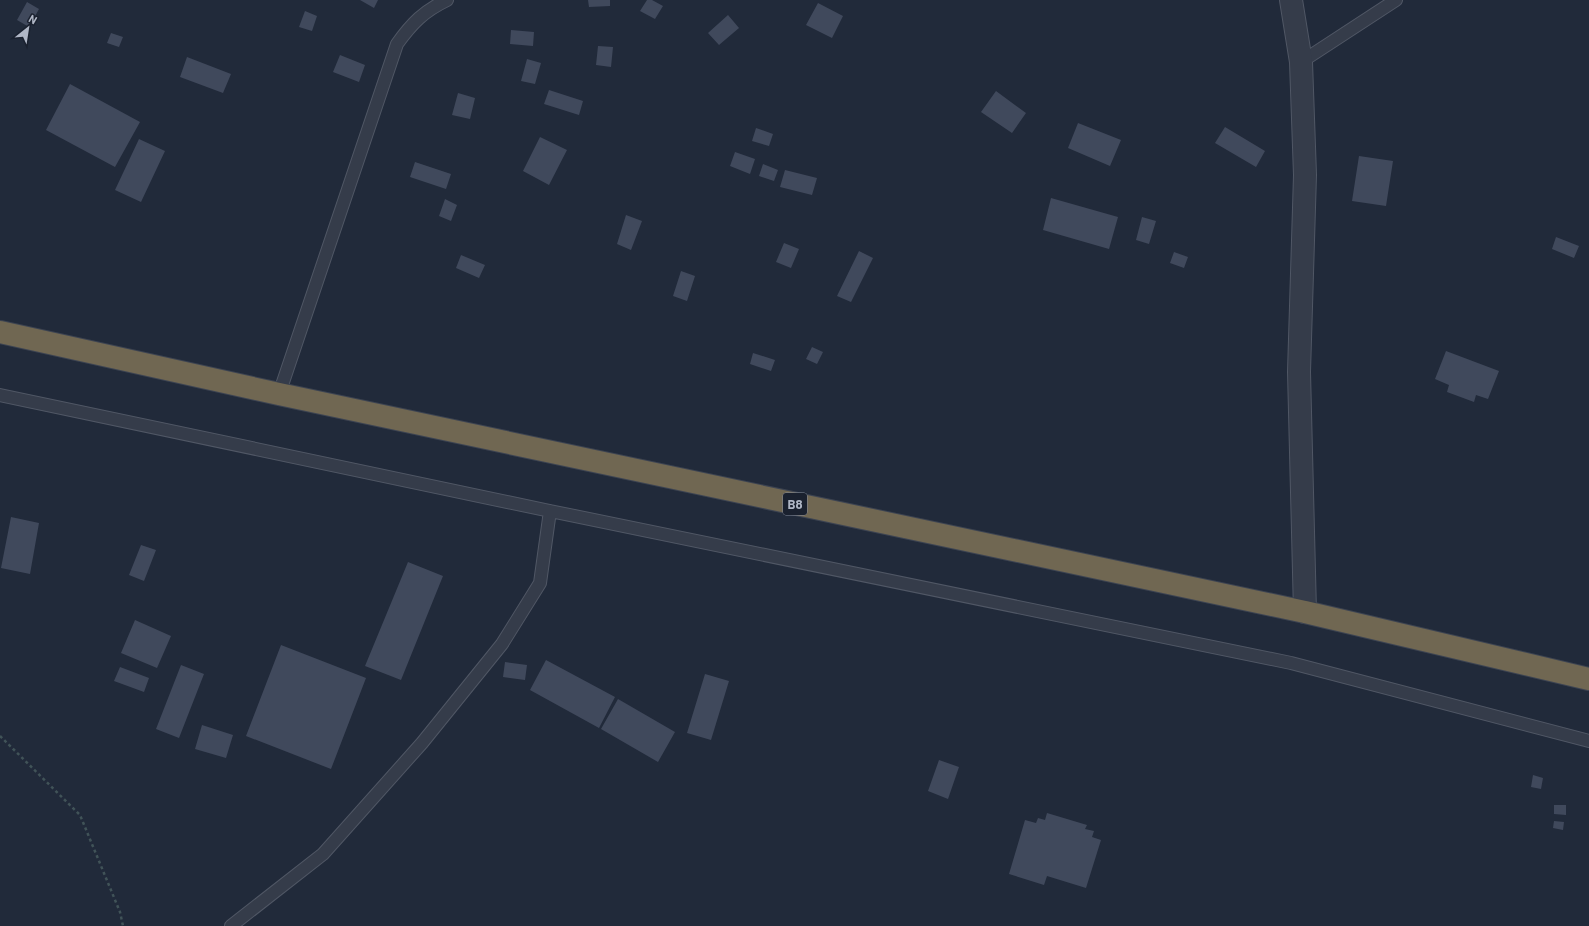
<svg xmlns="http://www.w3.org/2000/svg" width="1589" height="926" font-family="Barlow,sans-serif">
<rect width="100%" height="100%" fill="#212a3a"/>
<!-- building -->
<path fill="#40495c" d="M360 0H378L374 8Z
M588 0H610V6L589 7Z
M647 0H652L663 6 655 19 640 11Z
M27 2 39 9 29 27 17 20Z
M818 3 843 16 832 38 806 25Z
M305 11 317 16 312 31 299 27Z
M728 15 739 28 719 45 708 33Z
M511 30 534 32 533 46 510 44Z
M111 33 123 37 119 47 107 43Z
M598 46 613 47 611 67 596 65Z
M340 55 365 65 359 82 333 72Z
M187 57 231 74 223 93 180 77Z
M527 59 541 63 535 84 521 81Z
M70 84 140 122 115 167 46 130Z
M549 90 583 101 579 115 544 104Z
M996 91 1026 113 1012 133 981 112Z
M458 93 475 98 470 119 452 115Z
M1078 123 1121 140 1110 166 1068 148Z
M1225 127 1265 151 1256 167 1215 143Z
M756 128 773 134 769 146 752 141Z
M540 137 567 150 549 185 523 171Z
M139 139 165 151 141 202 115 190Z
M735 152 755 159 750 174 730 166Z
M1359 156 1393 161 1386 206 1352 201Z
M415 162 451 174 446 189 410 177Z
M763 164 778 170 774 181 759 176Z
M785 170 817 178 812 195 780 187Z
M1051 198 1118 217 1109 249 1043 230Z
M445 199 457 205 451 221 439 216Z
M626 215 642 221 631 250 617 244Z
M1142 217 1156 221 1149 244 1136 240Z
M1556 237 1579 246 1574 258 1552 249Z
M784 243 799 249 791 268 776 262Z
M859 251 873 258 851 302 837 296Z
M1174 252 1188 257 1184 268 1170 263Z
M461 255 485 265 479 278 456 268Z
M681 271 695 276 687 301 673 296Z
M812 347 823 352 817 364 806 359Z
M1446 351 1499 371 1488 399 1476 395 1474 402 1447 392 1449 385 1435 379Z
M753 353 775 360 771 371 750 364Z
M11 517 39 523 30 574 1 568Z
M141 545 156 550 144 581 129 575Z
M408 562 443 576 401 680 365 666Z
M135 620 171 636 157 668 121 653Z
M281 645 366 678 331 769 246 736Z
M546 660 615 697 599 728 530 690Z
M505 662 527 665 525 680 503 677Z
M181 665 204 674 179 738 156 729Z
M120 667 149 678 144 692 114 681Z
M705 674 729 681 711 740 687 733Z
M618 699 675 732 658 762 601 729Z
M202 725 233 735 226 758 195 749Z
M939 760 959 767 948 799 928 791Z
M1533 775 1543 778 1541 789 1531 787Z
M1554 805H1566V815L1554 814Z
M1047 813 1087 825 1085 829 1094 831 1092 837 1101 840 1086 888 1047 876 1044 885 1009 874 1025 820 1036 823 1038 818 1045 820Z
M1554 821 1564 822 1563 830 1553 828Z"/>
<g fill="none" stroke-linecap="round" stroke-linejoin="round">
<defs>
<path id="lane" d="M1301 62 1396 0
M279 394 397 44C412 23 424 11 447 0
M0 395 550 511 1291 663 1589 741
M231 926 323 854 422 743 502 644 540 583 550 511"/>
<path id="street" d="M1291 0 1301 62 1305 175 1299 372 1305 612"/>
<path id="highway" d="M0 332 279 394 1305 612 1589 679"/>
</defs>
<!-- lane casing -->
<use href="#lane" stroke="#505765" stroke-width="14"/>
<!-- street casing -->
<use href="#street" stroke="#505765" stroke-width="24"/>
<!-- highway casing -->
<use href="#highway" stroke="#3d4452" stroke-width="24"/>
<!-- path -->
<path stroke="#415358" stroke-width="2.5" stroke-dasharray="3 3" stroke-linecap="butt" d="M0 736 80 815 120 912 123 926"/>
<!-- lane -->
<use href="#lane" stroke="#353c4a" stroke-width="12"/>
<!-- street -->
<use href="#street" stroke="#353c4a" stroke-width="22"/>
<!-- highway -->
<use href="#highway" stroke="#706752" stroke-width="22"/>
</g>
<g text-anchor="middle" stroke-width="3.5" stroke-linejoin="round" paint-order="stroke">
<!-- shield labels -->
<rect fill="#1a212f" stroke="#838a99" stroke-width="1" x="783" y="493" width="24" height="22" rx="3"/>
<g font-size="13" font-weight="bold" fill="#b0b7c6">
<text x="795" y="509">B8</text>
</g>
</g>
<!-- north arrow -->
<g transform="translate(28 28) rotate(30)" stroke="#1a212f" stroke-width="3" paint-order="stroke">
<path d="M0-3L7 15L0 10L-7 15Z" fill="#b0b7c6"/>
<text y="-6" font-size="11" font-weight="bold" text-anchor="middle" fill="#b0b7c6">N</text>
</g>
</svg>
